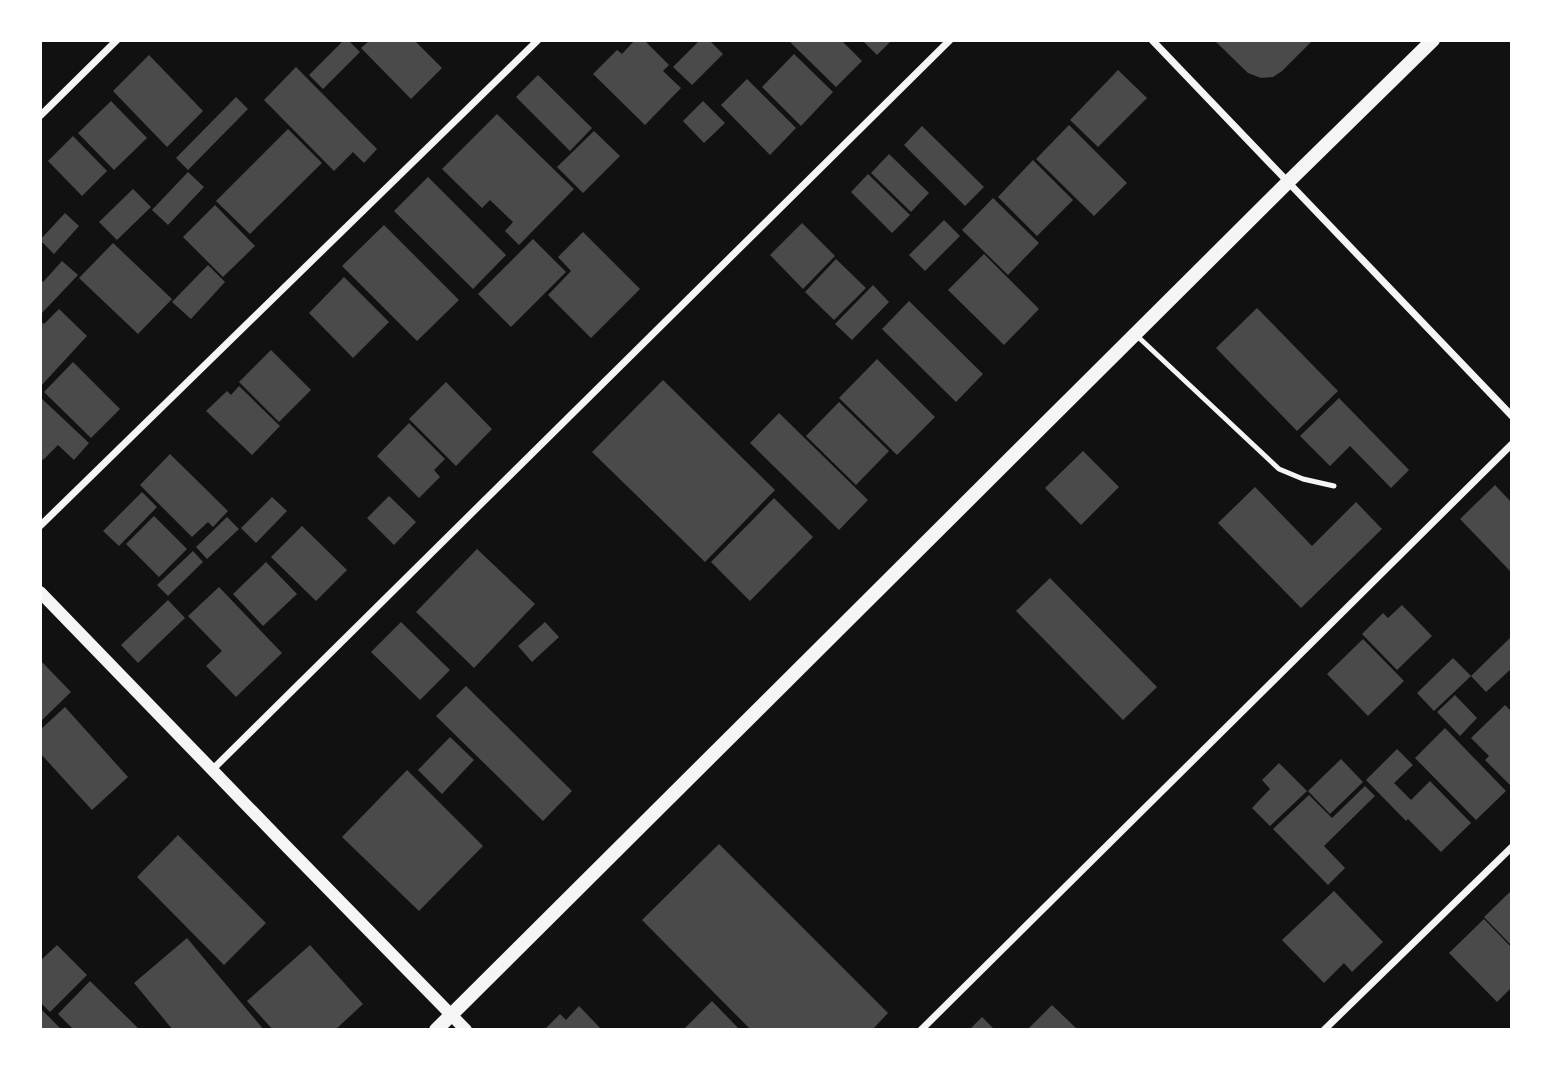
<svg xmlns="http://www.w3.org/2000/svg" width="1552" height="1070" font-family="'Open Sans',sans-serif">
<rect width="100%" height="100%" fill="#111"/>
<!-- building -->
<path fill="#4a4a4a" d="M344 40H348L360 52 323 89 309 75Z
M370 40H414L442 68 411 99 361 48Z
M635 40H644L669 65 663 71 681 88 645 125 593 74 617 50 622 54Z
M700 40H709L723 54 692 85 673 67Z
M788 40H841L862 61 836 87Z
M862 40H892L877 55Z
M1214 40H1313L1282 71 1273 77 1261 78 1248 73Z
M794 54 833 92 801 126 762 87Z
M149 55 203 111 167 147 113 91Z
M296 67 377 149 364 163 353 152 334 171 264 100Z
M1118 70 1147 98 1098 147 1070 120Z
M538 75 592 128 570 151 516 97Z
M747 79 796 128 770 155 721 105Z
M236 97 248 109 188 170 176 158Z
M111 101 147 138 114 170 78 133Z
M703 101 725 123 704 143 683 121Z
M497 114 574 189 519 245 505 231 513 222 490 200 482 208 442 169Z
M1069 125 1127 183 1094 216 1036 159Z
M922 126 984 187 965 206 904 145Z
M288 129 322 163 250 234 216 201Z
M594 131 620 156 583 193 557 167Z
M73 136 107 171 82 196 48 161Z
M889 154 929 193 911 212 871 173Z
M1033 160 1073 200 1037 236 998 197Z
M188 172 204 187 168 225 152 210Z
M868 174 910 215 892 233 851 192Z
M428 177 506 255 473 289 394 211Z
M133 189 151 207 117 240 99 222Z
M993 198 1039 243 1008 275 962 230Z
M215 205 255 246 223 277 183 237Z
M65 213 79 226 54 254 40 240Z
M944 220 960 236 925 271 909 255Z
M802 223 835 256 803 289 770 255Z
M384 225 459 300 417 341 342 266Z
M583 232 640 289 591 338 548 295 571 271 558 257Z
M533 239 566 272 511 327 478 294Z
M113 243 172 299 138 334 79 278Z
M984 254 1039 309 1004 345 948 290Z
M836 259 866 288 834 320 805 292Z
M62 261 78 275 42 313 40 311V279L43 282Z
M208 265 225 282 191 319 172 302Z
M344 277 389 322 353 358 309 313Z
M873 285 889 302 852 340 835 324Z
M909 301 983 374 956 402 882 329Z
M1257 308 1338 391 1297 431 1216 348Z
M59 309 87 336 40 387V321L44 324Z
M271 350 311 390 279 422 239 382Z
M877 359 935 417 897 455 839 398Z
M73 362 120 409 91 438 44 392Z
M663 380 775 490 705 562 592 452Z
M446 382 492 429 456 466 409 419Z
M239 386 280 426 252 455 206 411 227 391 231 395Z
M40 397 89 443 74 460 58 445 43 460 40 457Z
M1339 398 1409 470 1391 488 1350 446 1330 466 1300 436Z
M839 402 889 451 856 485 806 436Z
M779 413 868 500 839 530 750 443Z
M409 423 445 459 434 470 440 477 419 498 377 456Z
M1083 451 1119 487 1081 525 1045 488Z
M170 454 228 511 213 527 208 522 192 537 140 485Z
M1495 485 1512 503V573L1460 519Z
M1255 487 1312 546 1356 502 1382 529 1301 608 1218 523Z
M142 492 157 507 119 546 103 531Z
M389 496 416 522 394 545 367 518Z
M272 497 287 511 256 543 241 528Z
M774 498 813 537 750 601 711 562Z
M154 516 187 549 159 577 126 544Z
M227 517 239 529 207 559 196 547Z
M302 526 347 570 316 601 271 557Z
M477 549 535 604 474 668 416 612Z
M193 551 203 562 168 596 157 585Z
M266 562 297 594 263 626 233 594Z
M1050 578 1157 687 1123 720 1016 611Z
M219 587 282 653 236 697 206 666 222 651 188 616Z
M168 600 185 618 138 663 121 645Z
M1402 605 1432 636 1397 670 1362 634 1383 613 1388 618Z
M401 622 450 670 420 700 371 652Z
M545 622 559 637 532 662 518 646Z
M1512 636V668L1486 692 1471 676Z
M1363 639 1404 681 1368 716 1327 674Z
M1453 658 1471 676 1434 711 1417 693Z
M40 660 71 692 40 722Z
M466 686 572 791 543 821 436 716Z
M1455 695 1477 718 1460 736 1437 712Z
M1505 705 1512 712V783L1510 785 1485 760 1489 756 1471 738Z
M65 707 128 777 92 810 40 753V730Z
M1445 728 1506 791 1476 820 1415 758Z
M450 737 474 760 442 794 418 770Z
M1397 749 1413 765 1394 783 1411 800 1430 781 1471 823 1441 852 1408 819 1406 821 1366 780Z
M1341 759 1363 782 1330 814 1308 791Z
M1279 763 1307 791 1270 826 1252 808 1270 789 1262 780Z
M407 770 483 846 419 911 342 837Z
M1365 786 1375 796 1324 846 1345 868 1328 885 1273 829 1309 795 1332 818Z
M178 835 266 923 224 965 137 877Z
M719 844 888 1013 872 1030H751L642 920Z
M1512 890V946L1484 917Z
M1334 891 1383 942 1352 972 1344 963 1324 983 1282 940Z
M1484 919 1512 948V987L1497 1002 1449 953Z
M187 938 264 1030H173L134 983Z
M57 945 87 975 50 1012 40 1002V961Z
M310 945 363 1004 335 1030H273L247 1001Z
M90 981 140 1030H74L58 1014Z
M712 1001 740 1030H683Z
M1052 1005 1078 1030H1027Z
M579 1006 602 1030H544L560 1014 566 1020Z
M40 1008 62 1030H40Z
M982 1017 995 1030H969Z"/>
<g fill="none" stroke-linecap="round" stroke-linejoin="round">
<!-- service -->
<path stroke="#f5f5f5" stroke-width="5" d="M1135 334 1279 469 1303 479 1334 486"/>
<!-- minor -->
<path stroke="#f5f5f5" stroke-width="7" d="M1152 40 1512 416
M40 116 117 40
M40 526 538 40
M212 770 950 40
M921 1030 1512 444
M1324 1030 1512 847"/>
<!-- tertiary -->
<path stroke="#f5f5f5" stroke-width="12" d="M40 592 286 846 466 1030"/>
<!-- secondary -->
<path stroke="#f5f5f5" stroke-width="14" d="M436 1030 1288 182 1433 40"/>
</g>
<!-- border -->
<rect width="1552" height="1070" fill="none" stroke="#ffffff" stroke-width="84"/>
</svg>
